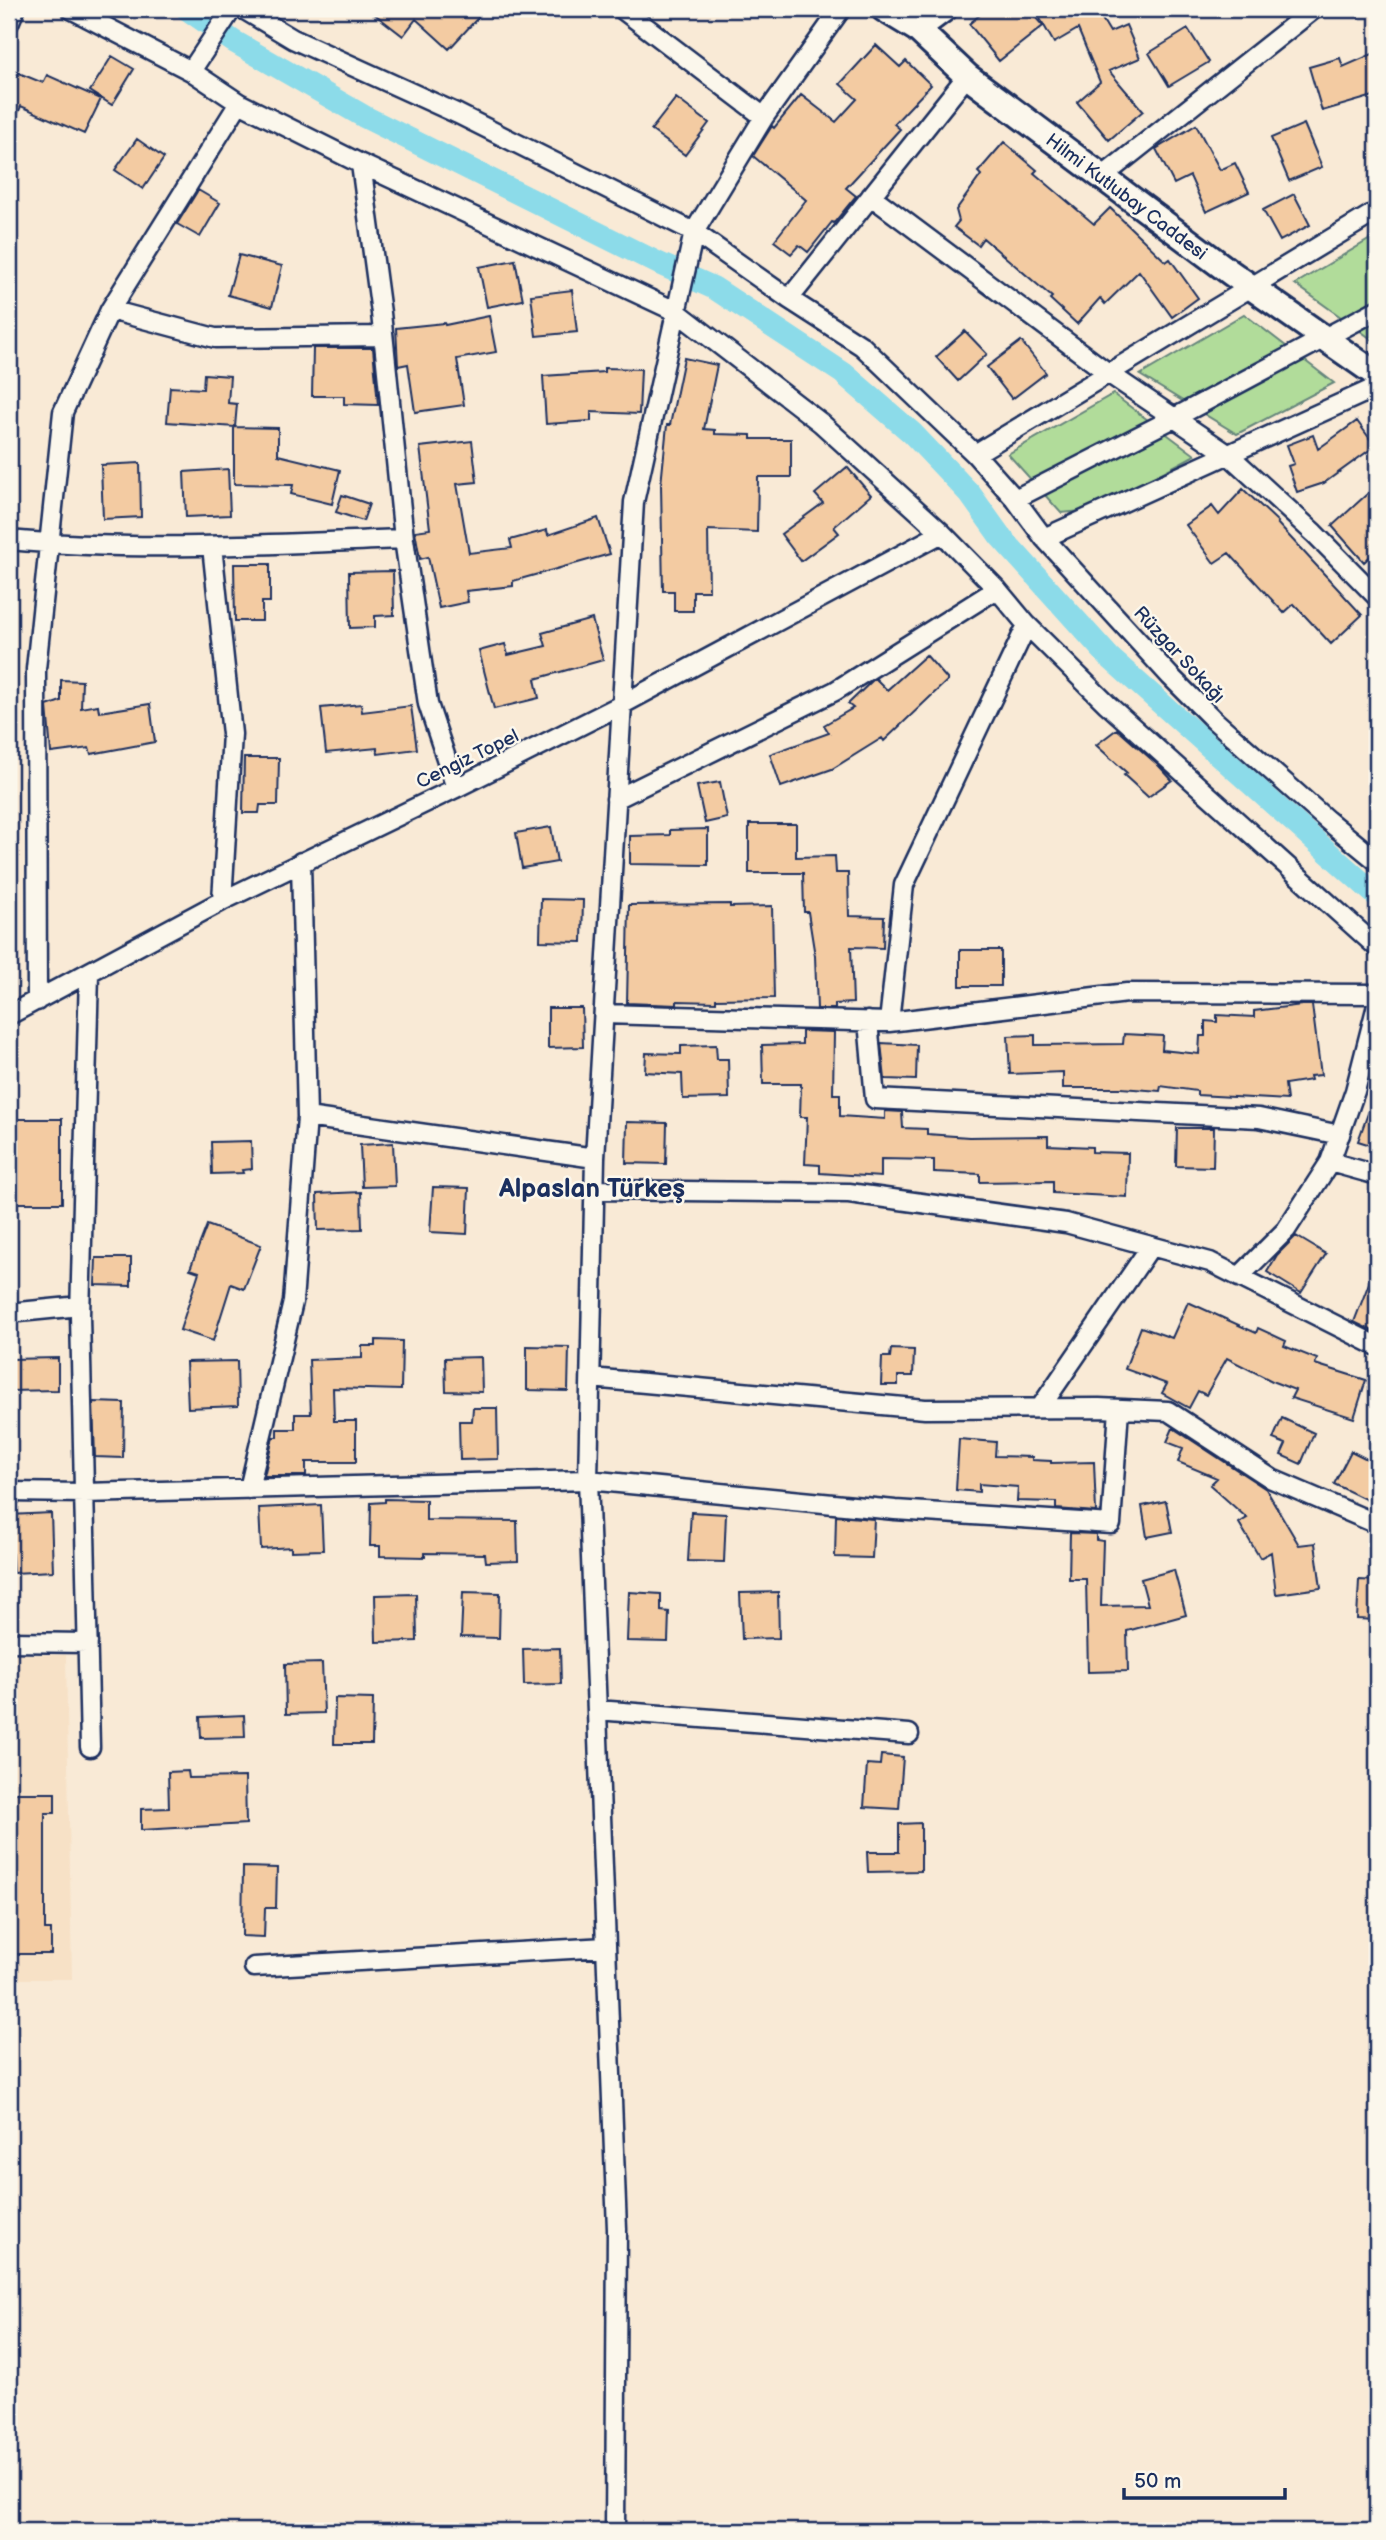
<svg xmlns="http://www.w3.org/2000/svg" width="1386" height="2540" font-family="'Balsamiq Sans',sans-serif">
<rect width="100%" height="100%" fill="#f9ead6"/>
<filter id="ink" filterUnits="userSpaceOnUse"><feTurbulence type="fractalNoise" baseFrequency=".0143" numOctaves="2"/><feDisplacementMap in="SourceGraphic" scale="14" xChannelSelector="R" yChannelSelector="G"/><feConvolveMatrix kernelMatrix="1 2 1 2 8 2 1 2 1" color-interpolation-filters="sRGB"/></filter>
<g filter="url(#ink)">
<!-- built -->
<path fill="#f7e1c6" d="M9 1654 66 1655 72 1979H9Z"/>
<!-- green -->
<path fill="#b1dc9a" stroke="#66867c" stroke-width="2" d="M1377 235V343L1295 284Z
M1244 314 1334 383 1237 434 1140 375Z
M1113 394 1195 455 1093 510 1061 513 1008 454Z"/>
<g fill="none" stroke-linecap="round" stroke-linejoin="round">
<!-- canal -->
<path stroke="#8cdbe9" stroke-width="23" d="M187 9 233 41 365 117 660 264 714 288 843 373 912 433 970 494 1000 536 1109 657 1377 896"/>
</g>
<!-- building -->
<path fill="#f3cba2" stroke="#1b2f5e" stroke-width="2" d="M368 9H486L449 49 416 19 403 36Z
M987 9H1028L1043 26 999 61 969 24Z
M1048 9H1096L1110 32 1126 25 1140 58 1109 71 1143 111 1109 140 1077 102 1100 82 1078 29 1054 43 1038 15Z
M1188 29 1209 62 1169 86 1149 53Z
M876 45 900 67 906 61 931 85 894 124 900 129 846 188 856 196 834 223 832 222 808 252 799 245 791 254 774 241 806 200 753 156 772 126 774 128 801 95 836 122 857 99 840 84Z
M1377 52V95L1322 111 1309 67 1340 58 1343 67Z
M112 56 134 69 112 105 90 91Z
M9 69 43 83 47 75 101 99 84 134 21 106 9 135Z
M676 98 709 123 685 155 651 130Z
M1304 124 1322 167 1289 181 1271 138Z
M1196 125 1220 170 1235 163 1249 192 1206 212 1190 176 1174 184 1156 149Z
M137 139 164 158 143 189 115 170Z
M1004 142 1037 170 1034 173 1094 224 1110 208 1166 262 1170 259 1198 298 1172 317 1139 271 1105 304 1100 298 1077 324 1050 299 1052 297 983 238 978 245 954 227 959 221 956 210 981 175 978 172Z
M198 190 220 203 200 237 177 224Z
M1294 194 1310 225 1280 241 1263 210Z
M239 255 282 266 272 307 228 295Z
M515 260 523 300 487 307 479 267Z
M572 290 577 332 536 336 531 295Z
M489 316 496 352 457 359 464 405 415 412 408 364 398 366 396 328 444 323 445 325Z
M965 331 987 354 958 381 936 357Z
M1021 341 1046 373 1012 399 987 367Z
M313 348H373L378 405 344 404V396H312Z
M684 358 717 365 704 429 715 430V434L751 435V439H791V477H758L757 532 708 530 709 591H693V611H674V591H663L661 485 667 425H670Z
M604 368 641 369 639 414 591 412V421L546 424 543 376 604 372Z
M204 374 230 376 228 403 237 404 235 427 167 422 170 387 203 389Z
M1357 421 1375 446 1324 483 1297 492 1288 466 1294 464 1287 445 1313 435 1318 449Z
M234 427 278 428V455L340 470 332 504 291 494 293 485 234 484Z
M472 441 477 482 457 484 469 553 512 548 510 540 547 530 548 535 598 518 610 554 513 581V586L466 591 468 602 439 608 428 557 420 559 415 531 430 529 420 447Z
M140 463 141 517 103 519 101 465Z
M847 467 871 495 834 527 839 533 801 561 781 534 823 503 815 494Z
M228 469 230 515 186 517 184 472Z
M1377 485V550L1364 562 1332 526Z
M1243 489 1278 522 1277 523 1362 615 1331 644 1294 604 1284 613 1229 553 1214 563 1186 525 1212 506 1219 515Z
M342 495 369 504 363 521 336 512Z
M234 564H270V602H262V621H235Z
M393 571 394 615 375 616V627L350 628 349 572Z
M592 619 603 660 535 679 539 698 494 709 479 651 505 644 508 655 546 646 542 633Z
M926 655 948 680 884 741 882 738 832 769 781 787 770 754 829 733 824 725 853 708 848 704 873 680 876 679 887 690Z
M61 680 82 681 81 708 98 705 99 712 150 704 155 742 91 754 89 748 51 753 47 706 61 701Z
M361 704 362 712 411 706 417 749 378 754 377 748 326 753 321 708Z
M1117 729 1159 766 1172 780 1148 797 1124 775 1127 773 1096 745Z
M244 758H279L278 805H260L259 813H243Z
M720 782 727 818 705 823 697 786Z
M749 824H796V857L835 856 836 873H848L849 916 884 917 883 948 851 947 853 1003 835 1004V1009H817L815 956 808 912H804L803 873H749Z
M551 827 557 862 522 868 516 833Z
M708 829V865L630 864V836L670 835V830Z
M541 899 583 900 582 942 540 941Z
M730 904V907L772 906 774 998 716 999V1002L677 1001V1005L627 1003 629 905Z
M960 950H1001V986H960Z
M1302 1005H1312L1321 1075 1310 1076 1311 1080 1285 1084 1287 1100 1197 1095V1091L1161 1086 1160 1091 1121 1088H1063V1072L1010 1074 1008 1036 1035 1035V1045L1123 1044 1124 1034 1163 1036 1162 1050 1199 1054 1200 1036H1205V1021L1217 1022V1015L1254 1017V1011Z
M548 1008H582L583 1047 548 1048Z
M802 1031 834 1032 833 1094H840V1116L885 1119V1111L902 1112 903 1128 927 1129V1134L969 1137 1048 1136V1145L1092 1147V1152L1128 1153 1127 1197 1053 1193V1181L980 1182V1174L934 1172V1160L881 1159V1177L820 1173V1165L805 1164 807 1117H800L801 1084H763L762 1045 802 1044Z
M881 1043 917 1045 916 1080 885 1079Z
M716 1045 717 1059H728L729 1098 683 1099 682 1074 645 1072 646 1053 681 1054V1046Z
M1375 1094H1377V1147L1358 1141Z
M9 1119H62V1203H9Z
M627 1122 667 1123 666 1164 626 1163Z
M1177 1128H1214L1213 1167 1176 1166Z
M251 1141 252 1169 242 1170 243 1173 212 1174 211 1142Z
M393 1143 395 1186 362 1187 360 1145Z
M433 1187 469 1188 467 1234 430 1232Z
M361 1192 362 1229 318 1230 317 1194Z
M207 1225 261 1245 244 1289 231 1284 213 1341 180 1330 199 1272 190 1269Z
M1296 1236 1326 1254 1301 1293 1267 1272 1277 1255Z
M96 1258H131V1286L95 1285Z
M1376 1265H1377V1333L1354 1322Z
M1188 1302 1256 1333 1258 1328 1286 1341 1284 1346 1317 1359 1315 1364 1366 1380 1354 1418 1291 1398 1295 1390 1274 1382 1227 1358 1206 1395 1198 1391 1189 1408 1162 1393 1167 1384 1125 1369 1141 1327 1172 1338Z
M376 1340 402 1341 401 1390 333 1388 334 1421H356V1462H306V1476H264L273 1437H277V1429H295V1414H311L309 1360 362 1358V1346H376Z
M527 1346 569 1347 568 1391 527 1390Z
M891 1349 914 1350 913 1376H898V1385H881L882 1357H890Z
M481 1357 482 1392 446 1391 445 1358Z
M58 1358V1390L9 1391V1359Z
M237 1361 238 1406 188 1408 186 1362Z
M93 1402 124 1403 123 1458 95 1457Z
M473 1408H497L498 1459 460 1460 459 1421H472Z
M1282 1418 1314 1433 1301 1464 1281 1455 1286 1444 1273 1439Z
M1173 1428 1266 1489 1299 1545 1315 1543 1321 1588 1276 1594 1271 1552 1260 1558 1239 1523 1247 1518 1210 1485 1217 1478 1178 1462 1183 1448 1167 1442Z
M959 1439 996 1442 995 1456 1032 1457V1460L1051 1461V1463L1094 1462 1096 1512 1056 1509V1502L1017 1501 1018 1487 979 1484V1492L956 1490Z
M1351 1451 1377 1464V1483L1369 1501 1334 1484Z
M385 1499 426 1500V1520L517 1521 518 1561 486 1562 485 1554 425 1553V1557L380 1556V1546H370L371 1503 385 1502Z
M1166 1501 1172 1532 1147 1537 1142 1506Z
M321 1505 323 1550 291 1551V1547L261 1549 259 1508Z
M691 1512 726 1514 724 1562 688 1561Z
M51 1513 53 1571 13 1573 12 1554H9V1515Z
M836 1516 874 1519 872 1558 835 1557Z
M1070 1533 1096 1534V1540L1103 1541 1101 1606 1148 1605 1141 1579 1174 1570 1186 1615 1127 1631 1128 1671 1088 1672 1086 1579H1069Z
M1359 1580 1377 1581V1620L1357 1619Z
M463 1592 500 1593 499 1638 461 1637Z
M629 1592 661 1594V1611L669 1612 668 1642 627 1641Z
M778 1592 779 1638 742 1639 740 1593Z
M416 1594 417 1641 376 1642 375 1595Z
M560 1648 561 1684 524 1685 523 1649Z
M322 1663 324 1713 286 1714 285 1664Z
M335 1698 373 1699 372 1744H334Z
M244 1715 245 1737 201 1738 200 1717Z
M881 1755 903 1757 899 1809 864 1807 867 1764 880 1765Z
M188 1771 189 1778 245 1777 246 1824 141 1830V1809L169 1808 168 1772Z
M9 1793H55V1813H45V1930H51V1954H9Z
M921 1823V1871L868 1872 867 1852H899V1824Z
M243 1867 277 1868 276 1908H265L264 1937 242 1936Z"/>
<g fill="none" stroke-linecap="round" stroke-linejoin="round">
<defs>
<path id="street" d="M71 9 191 71 239 103 361 164 677 312 821 423 942 533 997 589 1027 625 1107 704 1377 947
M243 9 293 39 458 114 694 232 789 299 862 346 975 454 1015 499 1044 538 1170 676 1214 720 1327 820 1377 861
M622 9 764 117
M9 23 15 9
M191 71 232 9
M361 164 381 313 404 539 428 704 456 788
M1102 177 1314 9
M871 196 1108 373 1229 455 1314 533 1377 597
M789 299 967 76
M110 310 215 338 383 336
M975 454 1377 211
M1015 499 1174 418 1377 310
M1044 538 1377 387
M9 540C140 552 273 544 404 539
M212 546 232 734 222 901
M616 799 835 691 997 589
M89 973 80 1316 90 1747
M37 1001 36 669 63 412 110 310 239 103
M604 1014 889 1022 1127 993 1377 994
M9 1015 222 901 456 788 621 705 942 533
M868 1021 875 1099 1259 1118 1340 1135
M889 1022 904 885 1027 625
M307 1117 595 1158
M1330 1162 1377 1175
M595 1190 849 1193 1066 1223 1210 1262 1377 1346
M1239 1277 1286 1230 1330 1162 1355 1091 1377 1005
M9 1313 80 1306
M591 1378 925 1409 1099 1408 1168 1411 1272 1479 1377 1524
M1040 1408 1151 1246
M249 1489 293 1302 307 1117 301 862
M9 1492 84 1493 588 1480 895 1510 1111 1524 1119 1409
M9 1642 88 1643
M597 1710 909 1734
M254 1967 606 1947
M615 2531 617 2229 588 1480 595 1158 634 502 694 232 764 117 841 9"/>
<path id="secondary" d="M884 9 917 29 967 76 1231 273 1377 375
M917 29 944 9"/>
</defs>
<!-- street casing -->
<use href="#street" stroke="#1b2f5e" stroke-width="23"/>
<!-- secondary casing -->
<use href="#secondary" stroke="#1b2f5e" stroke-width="30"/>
<!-- street -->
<use href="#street" stroke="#fbf7ec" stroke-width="18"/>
<!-- secondary -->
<use href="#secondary" stroke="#fbf7ec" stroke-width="24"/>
</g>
</g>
<g text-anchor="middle" stroke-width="5" stroke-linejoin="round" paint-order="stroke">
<!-- street labels -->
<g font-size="19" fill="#1b2f5e" stroke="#fbf7ec">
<text transform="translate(1127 196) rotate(37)" y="7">Hilmi Kutlubay Caddesi</text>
<text transform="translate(1180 654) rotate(47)" y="7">Rüzgar Sokağı</text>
<text transform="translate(467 758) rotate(-26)" y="7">Cengiz Topel</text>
</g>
<!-- district labels -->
<g font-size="26" font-weight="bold" fill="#1b2f5e" stroke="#fbf7ec">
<text x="592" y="1197">Alpaslan Türkeş</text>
</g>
</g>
<!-- margin -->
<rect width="1386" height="2540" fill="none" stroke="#fbf7ec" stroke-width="35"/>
<rect x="18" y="18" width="1351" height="2505" fill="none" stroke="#1b2f5e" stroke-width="2.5" filter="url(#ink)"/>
<!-- scale -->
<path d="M1124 2488v10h161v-10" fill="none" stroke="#1b2f5e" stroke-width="3.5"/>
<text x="1134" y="2488" font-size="21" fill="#1b2f5e" stroke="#fbf7ec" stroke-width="5" paint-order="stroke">50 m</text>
</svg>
